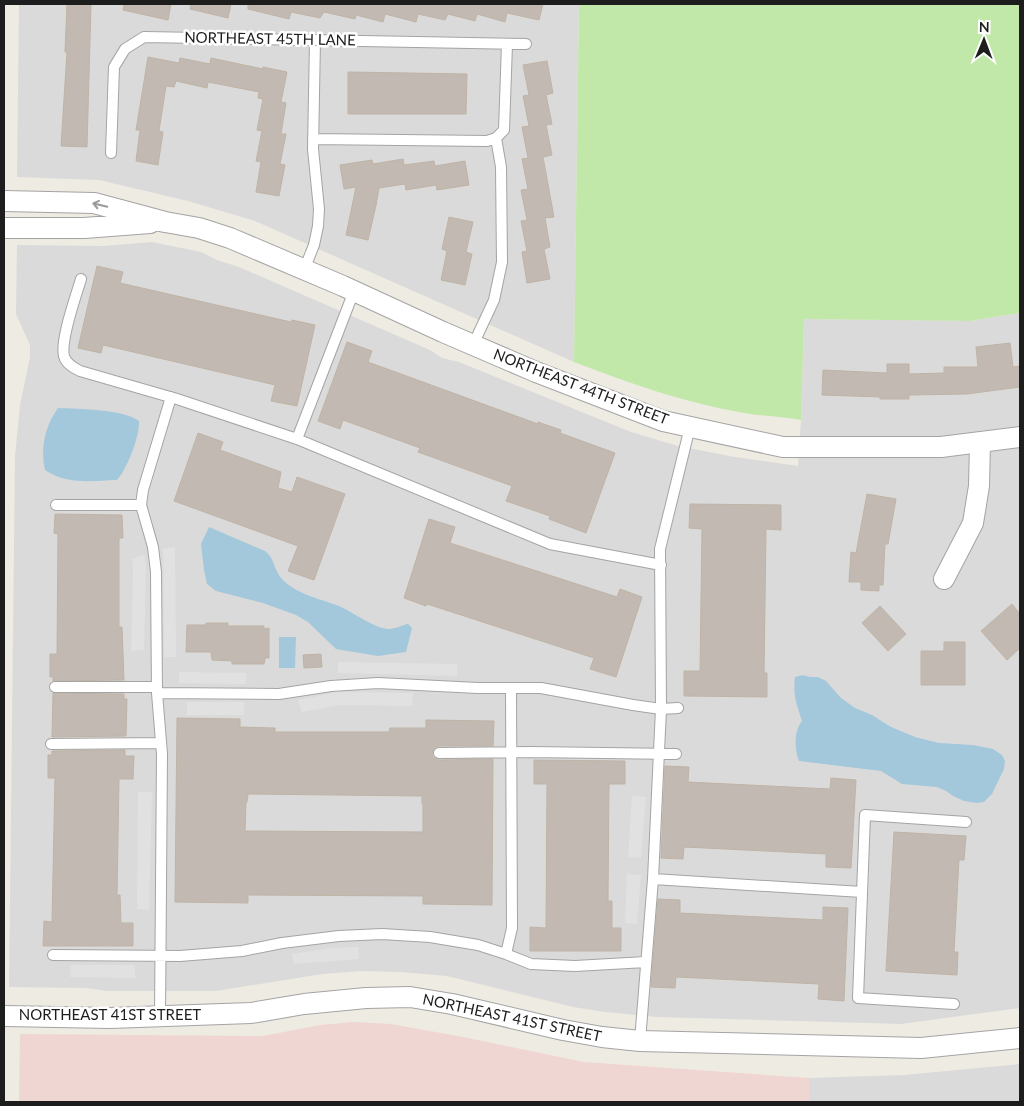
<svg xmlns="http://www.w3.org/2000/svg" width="1024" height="1106" font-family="Lato,sans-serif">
<rect width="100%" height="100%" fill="#eeebe3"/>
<!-- residential -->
<path fill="#dbdada" d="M19 4H579L574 362 255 221 188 201 99 180 17 177Z
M152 242 201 252 217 260 239 267 430 350 442 358 459 362 631 432 678 446 735 457 798 466 801 420 804 319 970 321 1020 313V1008L901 1024 657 1017 605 1012 573 1007 447 976 400 972 362 971 322 974 216 991H107L86 988 9 987 15 456 20 405 30 357V345L16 314 17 245 103 246Z
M1020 1064V1102H809V1078L904 1075Z"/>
<!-- commercial -->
<path fill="#efd6d2" d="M354 1022 391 1024 458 1036 584 1062 809 1078V1102H19L20 1034 263 1036 320 1025Z"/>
<!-- grass -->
<path fill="#c1e8a9" d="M579 4H1020V313L970 321 804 319 801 420C782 417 763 416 744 413 685 403 629 383 574 362Z"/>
<!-- parking -->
<path fill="#e1e1e1" d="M175 547 176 657H164L163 549Z
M144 554 146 569 144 650 131 651 133 570 132 559Z
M338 662 457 664V676L338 673Z
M179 672 246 673V684L179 683Z
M337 692 413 693 412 706 340 705 302 712 298 700Z
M187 702H244V715H187Z
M138 792H152L149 910 137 909Z
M632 796 646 797 641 858 628 857Z
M627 874 641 875 637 924 625 923Z
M358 947 359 959 294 964 292 954 331 948Z
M71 965H135V978L70 977Z"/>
<!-- water -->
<path fill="#a3c8db" d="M58 408C79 409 123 409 139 421 140 436 127 469 117 480 93 481 66 485 45 470 40 449 45 426 58 408Z
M209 527 265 551C275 558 274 572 283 580 298 595 321 599 339 606 353 612 375 629 389 629 395 629 402 625 408 624L412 628 406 652 378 656 336 649 308 622 296 615 263 603 216 591 207 584 204 570 201 544Z
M279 637H296L295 668H279Z
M803 675 810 677H818L826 681 841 698 855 708 872 715 891 727 915 737 939 743 973 745 993 749 1002 755 1005 761 1004 769 992 794 984 802 977 803 964 801 953 796 946 791 937 787 902 784 881 771 799 761C794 748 794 731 802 721 796 702 793 697 795 677Z"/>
<!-- building -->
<path fill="#c2bab2" stroke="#bfb3a5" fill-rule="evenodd" d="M67 4H91L87 147 61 146 67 52H65Z
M124 4H171L168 20 123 10Z
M191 4H231L228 18 190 9Z
M248 4H543L539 20 507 13 505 22 477 14 475 21 448 14 445 20 418 14 416 22 385 14 383 22 356 15 355 19 324 12 320 18 291 12 289 19 248 9Z
M148 57 179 63 180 58 210 64 211 58 263 69V67L287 72 281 102 286 103 281 134H286L280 164 285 165 279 196 256 192 261 162 256 161 262 131 257 130 263 99 258 98 259 92 208 82 207 88 176 81 174 87 166 86 159 131 163 132 158 165 136 161 140 130H136Z
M547 61 553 93 546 95 552 124 546 125 552 155 543 157 554 217 545 218 550 247 544 249 550 279 527 283 522 252 527 251 521 221 527 220 521 190 528 189 522 159 528 158 522 127 529 126 523 96 529 95 523 65Z
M348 72 467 74 466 114H348Z
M403 159 404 165 434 161 435 166 465 161 469 185 437 190 436 185 406 190 405 184 379 188 377 200H375L377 201 368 240 346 235 356 187 344 189 340 165 372 160 373 164Z
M449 217 473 222 466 252 472 254 465 285 441 280 447 251 442 249Z
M97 266 123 272 120 283 291 322 292 320 315 325 297 406 271 401 275 385 103 345 101 353 78 348Z
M347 342 372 351 368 362 538 424V422L561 430 560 433 615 453 586 533 549 519 550 516 506 501 512 486 418 452 420 448 343 420 340 429 318 421Z
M1010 343 1013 367 1020 366V387L967 394 909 395V399H880V397L822 395 823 370 887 373V364H909V374L944 373V367H978L976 347Z
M198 433 223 442 220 450 281 472 278 488 292 492 297 477 345 494 314 580 288 571 298 546 174 501Z
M867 494 896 499 888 544H885L883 585H879V591L861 590V582H849L851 552 856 553Z
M690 504 781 505V530L766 529 764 673H767V697L684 696V671H700L702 529 689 528Z
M55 514 122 515 123 538H119V627H122L124 680 53 681V677H50V654H57L58 534 54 533Z
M429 519 455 527 450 543 617 597 620 589 642 597 616 677 590 669 594 658 427 604 426 606 404 598Z
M1012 604 1020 614V648L1007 660 981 631Z
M880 606 906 634 888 651 862 623Z
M206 623H228V626H264V629L269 628V658H265L264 664H232V661L212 660 211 652H186L187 625H206Z
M944 642H965V685H921V651H944Z
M321 654 322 667 304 668 303 655Z
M53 693 124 694V699H127L126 736 52 737Z
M177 718 240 719V727L275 728V732H389L390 728H426V720L494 721 493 746H439L435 747 432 753 433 757 439 760 493 759 492 905 423 904V896L248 895V903L175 902ZM248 794 422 796V804H423V832L245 831 246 802H247Z
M125 750V756H134L133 779H119L117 895H120L121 923H133V946H43L44 921 52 922 55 778H48V755H52V751Z
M534 760 625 761V784H609L608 901H612V928H621V951H530V927L546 928 547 784H534Z
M665 766 689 767 688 782 830 789 831 778 856 780 851 868 826 867V854L684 847 683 859 661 858Z
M894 832 966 836 964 860H959L954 952H958L957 975 886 971Z
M658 899 680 900V913L823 920V907L848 908 844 1001 818 999 819 984 676 977 675 988 651 987Z"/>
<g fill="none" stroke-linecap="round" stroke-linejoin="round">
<defs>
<path id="service" d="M496 138 504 130 507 44
M313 139 487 141 496 138
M111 153 114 67 125 49 144 37 526 44
M304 270 314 245 318 226 319 209 313 149 315 40
M81 279C76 296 60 340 64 356 66 364 74 368 80 371L177 399 297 439 550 544 661 565
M473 345 494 300 502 262 501 167 496 138
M297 439 354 291
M56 505H141
M55 687H157
M157 693 279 694 331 686 378 683 478 688H541L633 705 661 709 678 708
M51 744 161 743
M439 753 531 752 676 754
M653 879 862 892
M506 954 512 928 511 688
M53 955 180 956 242 951 282 943 339 936 382 934 430 937 478 945 506 954 531 964 575 966 646 962
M954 1004 858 998 865 815 966 822
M160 1016 162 754 157 693 156 572 153 547 141 505 143 490 171 397
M640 1041 653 879 661 709 660 549 690 427"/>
<path id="minor" d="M4 201 94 203 165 222 199 228 230 238 343 286 443 332 536 372 663 421 783 447H941L1020 437
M4 228H84L150 223
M944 579 973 523 979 486 980 443
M4 1016 110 1018 251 1013 304 1004 366 998 410 997 452 1004 563 1030 602 1037 640 1041 921 1048 1020 1038"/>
</defs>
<!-- service casing -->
<use href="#service" stroke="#a4a4a4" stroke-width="12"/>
<!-- minor casing -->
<use href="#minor" stroke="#a4a4a4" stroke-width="22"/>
<!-- service -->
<use href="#service" stroke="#fff" stroke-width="10"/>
<!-- minor -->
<use href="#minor" stroke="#fff" stroke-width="20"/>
</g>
<!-- one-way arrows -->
<defs><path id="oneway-shaft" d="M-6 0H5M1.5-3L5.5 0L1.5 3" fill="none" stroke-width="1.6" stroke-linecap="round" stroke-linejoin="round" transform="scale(1.25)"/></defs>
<use stroke="#999" href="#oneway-shaft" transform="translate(100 205) rotate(-167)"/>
<g text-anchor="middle" stroke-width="5" stroke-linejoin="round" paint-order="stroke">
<!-- street labels -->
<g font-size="15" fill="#1d1d1d" stroke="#fff">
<text transform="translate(270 39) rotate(1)" y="5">NORTHEAST 45TH LANE</text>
<text transform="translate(581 387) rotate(21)" y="5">NORTHEAST 44TH STREET</text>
<text x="110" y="1020">NORTHEAST 41ST STREET</text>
<text transform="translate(512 1018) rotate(12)" y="5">NORTHEAST 41ST STREET</text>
</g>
</g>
<!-- border -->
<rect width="1024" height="1106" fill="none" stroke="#1d1d1d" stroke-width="10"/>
<!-- north arrow -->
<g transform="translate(984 40) rotate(1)" stroke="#ffffff" stroke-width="4" paint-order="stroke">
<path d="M0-4L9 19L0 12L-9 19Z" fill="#1d1d1d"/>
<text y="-8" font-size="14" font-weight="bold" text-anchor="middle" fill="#1d1d1d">N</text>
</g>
</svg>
